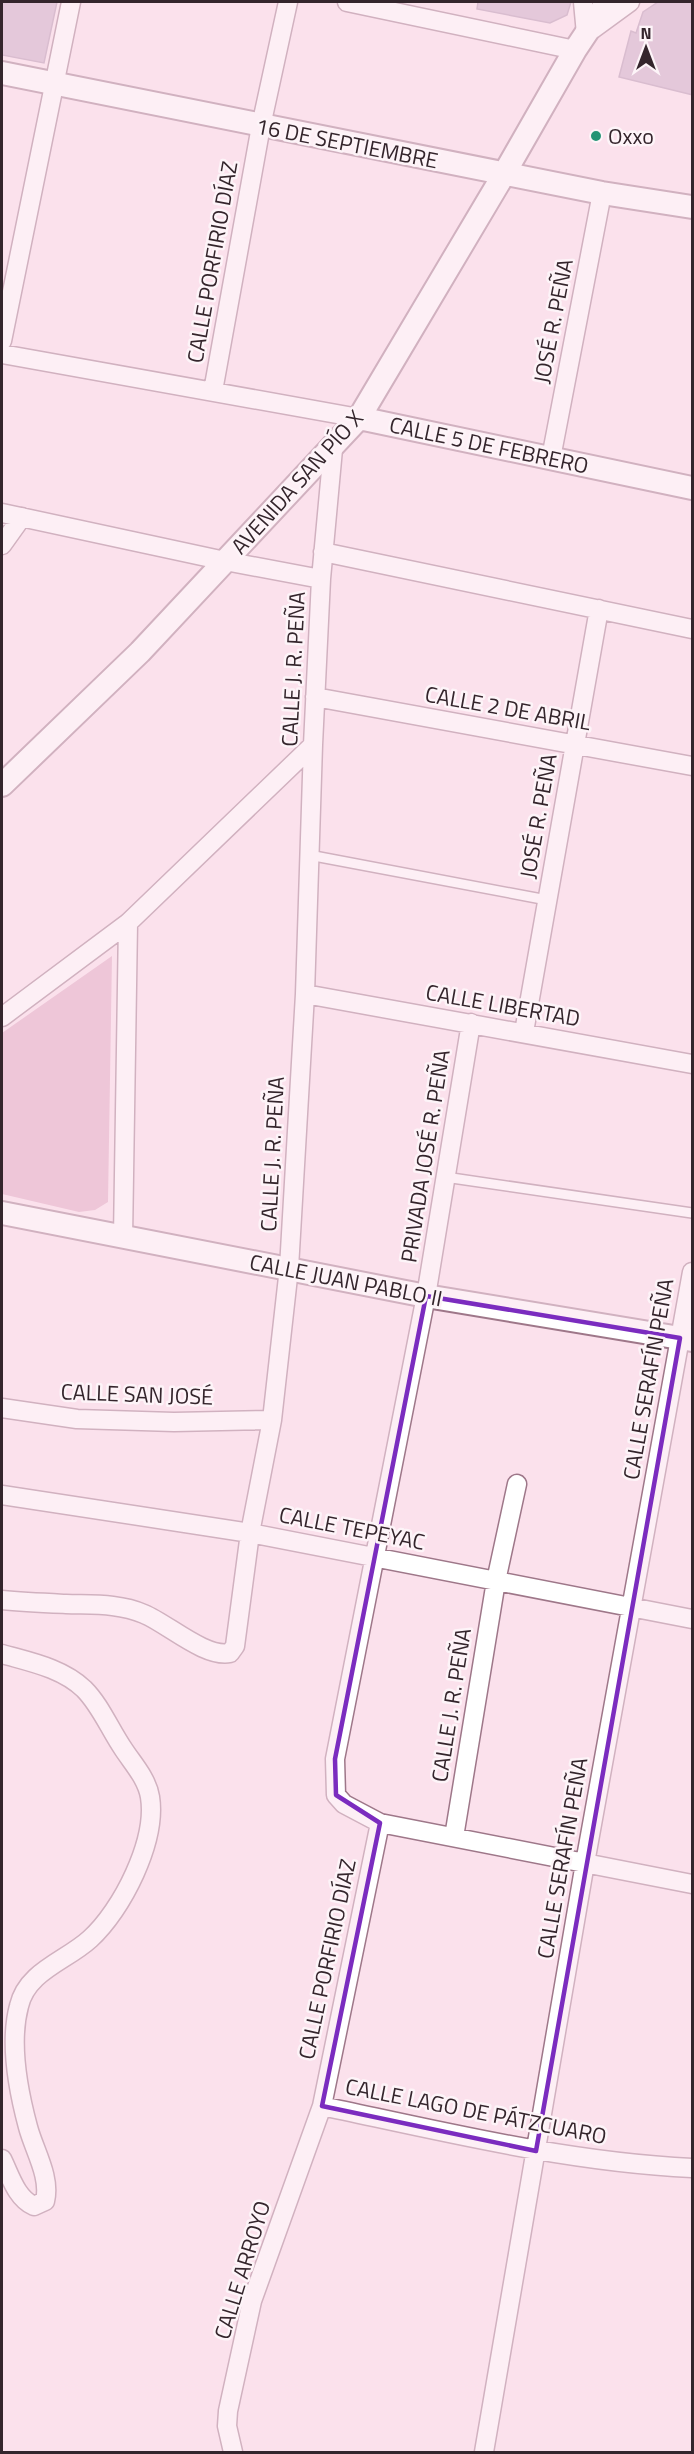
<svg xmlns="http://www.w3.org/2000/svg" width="694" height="2454" font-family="'Titillium Web',sans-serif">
<rect width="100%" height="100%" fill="#fbe1ec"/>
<!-- green -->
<path fill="#dda5be" d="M112 956 108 1202 95 1210 79 1212 2 1194V1033Z"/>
<!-- building -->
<path fill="#c8a8c4" stroke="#b090ac" stroke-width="1.5" d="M2 2H57L44 63 2 55Z
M478 2H571L567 15 550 23 477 9Z
M658 2H693V95L619 77 631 31 636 33 643 12Z"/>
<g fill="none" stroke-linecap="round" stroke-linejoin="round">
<defs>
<path id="service" d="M309 855 547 900
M445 1177 692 1213"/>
<path id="minor" d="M347 2 575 50
M583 2 586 34
M593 29 630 2
M2 341 71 2
M2 354 359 418
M213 391 261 126 288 2
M551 458 602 193
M2 513 225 561 321 579
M2 545 22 517
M323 552 692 629
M315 697 692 766
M305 994 692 1064
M2 1017 128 923 313 745
M471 1023 426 1296 335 1759 336 1795 344 1804 380 1823 692 1884
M524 1032 599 609
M123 1238 128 923
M2 1408 77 1419 174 1422 272 1420
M2 1495 250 1533 692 1619
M2 1600C23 1602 45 1603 66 1604 92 1605 119 1603 144 1614 168 1624 205 1658 230 1653L235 1646 250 1533 272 1420 289 1268 305 994 313 745 321 579 333 449
M2 1654C30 1662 62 1668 84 1689 101 1706 110 1730 124 1750 134 1765 147 1779 150 1797 157 1841 122 1910 90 1939 66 1961 27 1971 19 2006 9 2043 18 2090 28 2127 34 2150 51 2177 45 2201L34 2206C16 2198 10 2175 2 2159
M454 1837 496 1581 517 1484
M322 2106C445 2132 567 2162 692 2168
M233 2452 227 2426 228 2411 252 2301 322 2106 380 1823
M484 2452 585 1863 692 1272"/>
<path id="tertiary" d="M2 73 602 193 692 207
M359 418 692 488
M2 785 140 652 359 418 504 174 575 50 607 2
M2 1213 426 1296 692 1340"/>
</defs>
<!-- service casing -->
<use href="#service" stroke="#9e7789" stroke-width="12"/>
<!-- minor casing -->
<use href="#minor" stroke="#9e7789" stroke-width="21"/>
<!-- tertiary casing -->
<use href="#tertiary" stroke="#9e7789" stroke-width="26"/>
<!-- service -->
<use href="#service" stroke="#fff" stroke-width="9"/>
<!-- minor -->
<use href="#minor" stroke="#fff" stroke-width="18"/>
<!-- tertiary -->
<use href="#tertiary" stroke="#fff" stroke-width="22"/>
</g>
<!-- marked area -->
<path d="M0 0H694V2454H0ZM426 1296 680 1338 536 2151 322 2106 380 1823 336 1795 335 1759Z" fill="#fbe1ec" fill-opacity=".55" fill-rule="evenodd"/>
<path fill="none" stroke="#7b2cbf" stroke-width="4.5" stroke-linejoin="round" d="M426 1296 680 1338 536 2151 322 2106 380 1823 336 1795 335 1759Z"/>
<!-- markers -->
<circle fill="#259475" stroke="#fdf4f8" stroke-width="2" cx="596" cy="136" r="6"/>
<g text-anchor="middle" stroke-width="5" stroke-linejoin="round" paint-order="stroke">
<!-- poi labels -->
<g font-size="22" fill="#34252c" stroke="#fdf4f8" text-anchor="start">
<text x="608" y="144">Oxxo</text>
</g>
<!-- street labels -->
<g font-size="22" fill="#34252c" stroke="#fdf4f8">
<text transform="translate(347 143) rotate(11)" y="8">16 DE SEPTIEMBRE</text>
<text transform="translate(212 262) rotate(-80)" y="8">CALLE PORFIRIO DÍAZ</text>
<text transform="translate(553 321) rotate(-79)" y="8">JOSÉ R. PEÑA</text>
<text transform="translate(489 445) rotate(12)" y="8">CALLE 5 DE FEBRERO</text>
<text transform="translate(297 482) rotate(-48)" y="8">AVENIDA SAN PÍO X</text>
<text transform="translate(293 669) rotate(-87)" y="8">CALLE J. R. PEÑA</text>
<text transform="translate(508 708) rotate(10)" y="8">CALLE 2 DE ABRIL</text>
<text transform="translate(538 816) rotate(-80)" y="8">JOSÉ R. PEÑA</text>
<text transform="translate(503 1005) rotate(10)" y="8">CALLE LIBERTAD</text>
<text transform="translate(272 1154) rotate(-87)" y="8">CALLE J. R. PEÑA</text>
<text transform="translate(425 1156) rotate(-81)" y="8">PRIVADA JOSÉ R. PEÑA</text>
<text transform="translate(346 1280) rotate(11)" y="8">CALLE JUAN PABLO II</text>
<text transform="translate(648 1379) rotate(-80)" y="8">CALLE SERAFÍN PEÑA</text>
<text transform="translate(137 1394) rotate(2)" y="8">CALLE SAN JOSÉ</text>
<text transform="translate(352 1528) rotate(11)" y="8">CALLE TEPEYAC</text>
<text transform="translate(451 1705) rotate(-81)" y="8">CALLE J. R. PEÑA</text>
<text transform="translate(562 1858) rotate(-80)" y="8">CALLE SERAFÍN PEÑA</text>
<text transform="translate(327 1959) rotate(-78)" y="8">CALLE PORFIRIO DÍAZ</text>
<text transform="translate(476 2111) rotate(11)" y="8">CALLE LAGO DE PÁTZCUARO</text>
<text transform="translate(242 2270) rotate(-73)" y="8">CALLE ARROYO</text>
</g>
</g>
<!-- border -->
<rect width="694" height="2454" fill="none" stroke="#34252c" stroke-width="6"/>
<!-- north arrow -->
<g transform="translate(646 48)" stroke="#fdf4f8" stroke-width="4.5" paint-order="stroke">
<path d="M0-4.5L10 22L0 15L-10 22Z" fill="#34252c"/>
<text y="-9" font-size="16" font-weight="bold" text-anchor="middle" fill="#34252c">N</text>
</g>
</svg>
